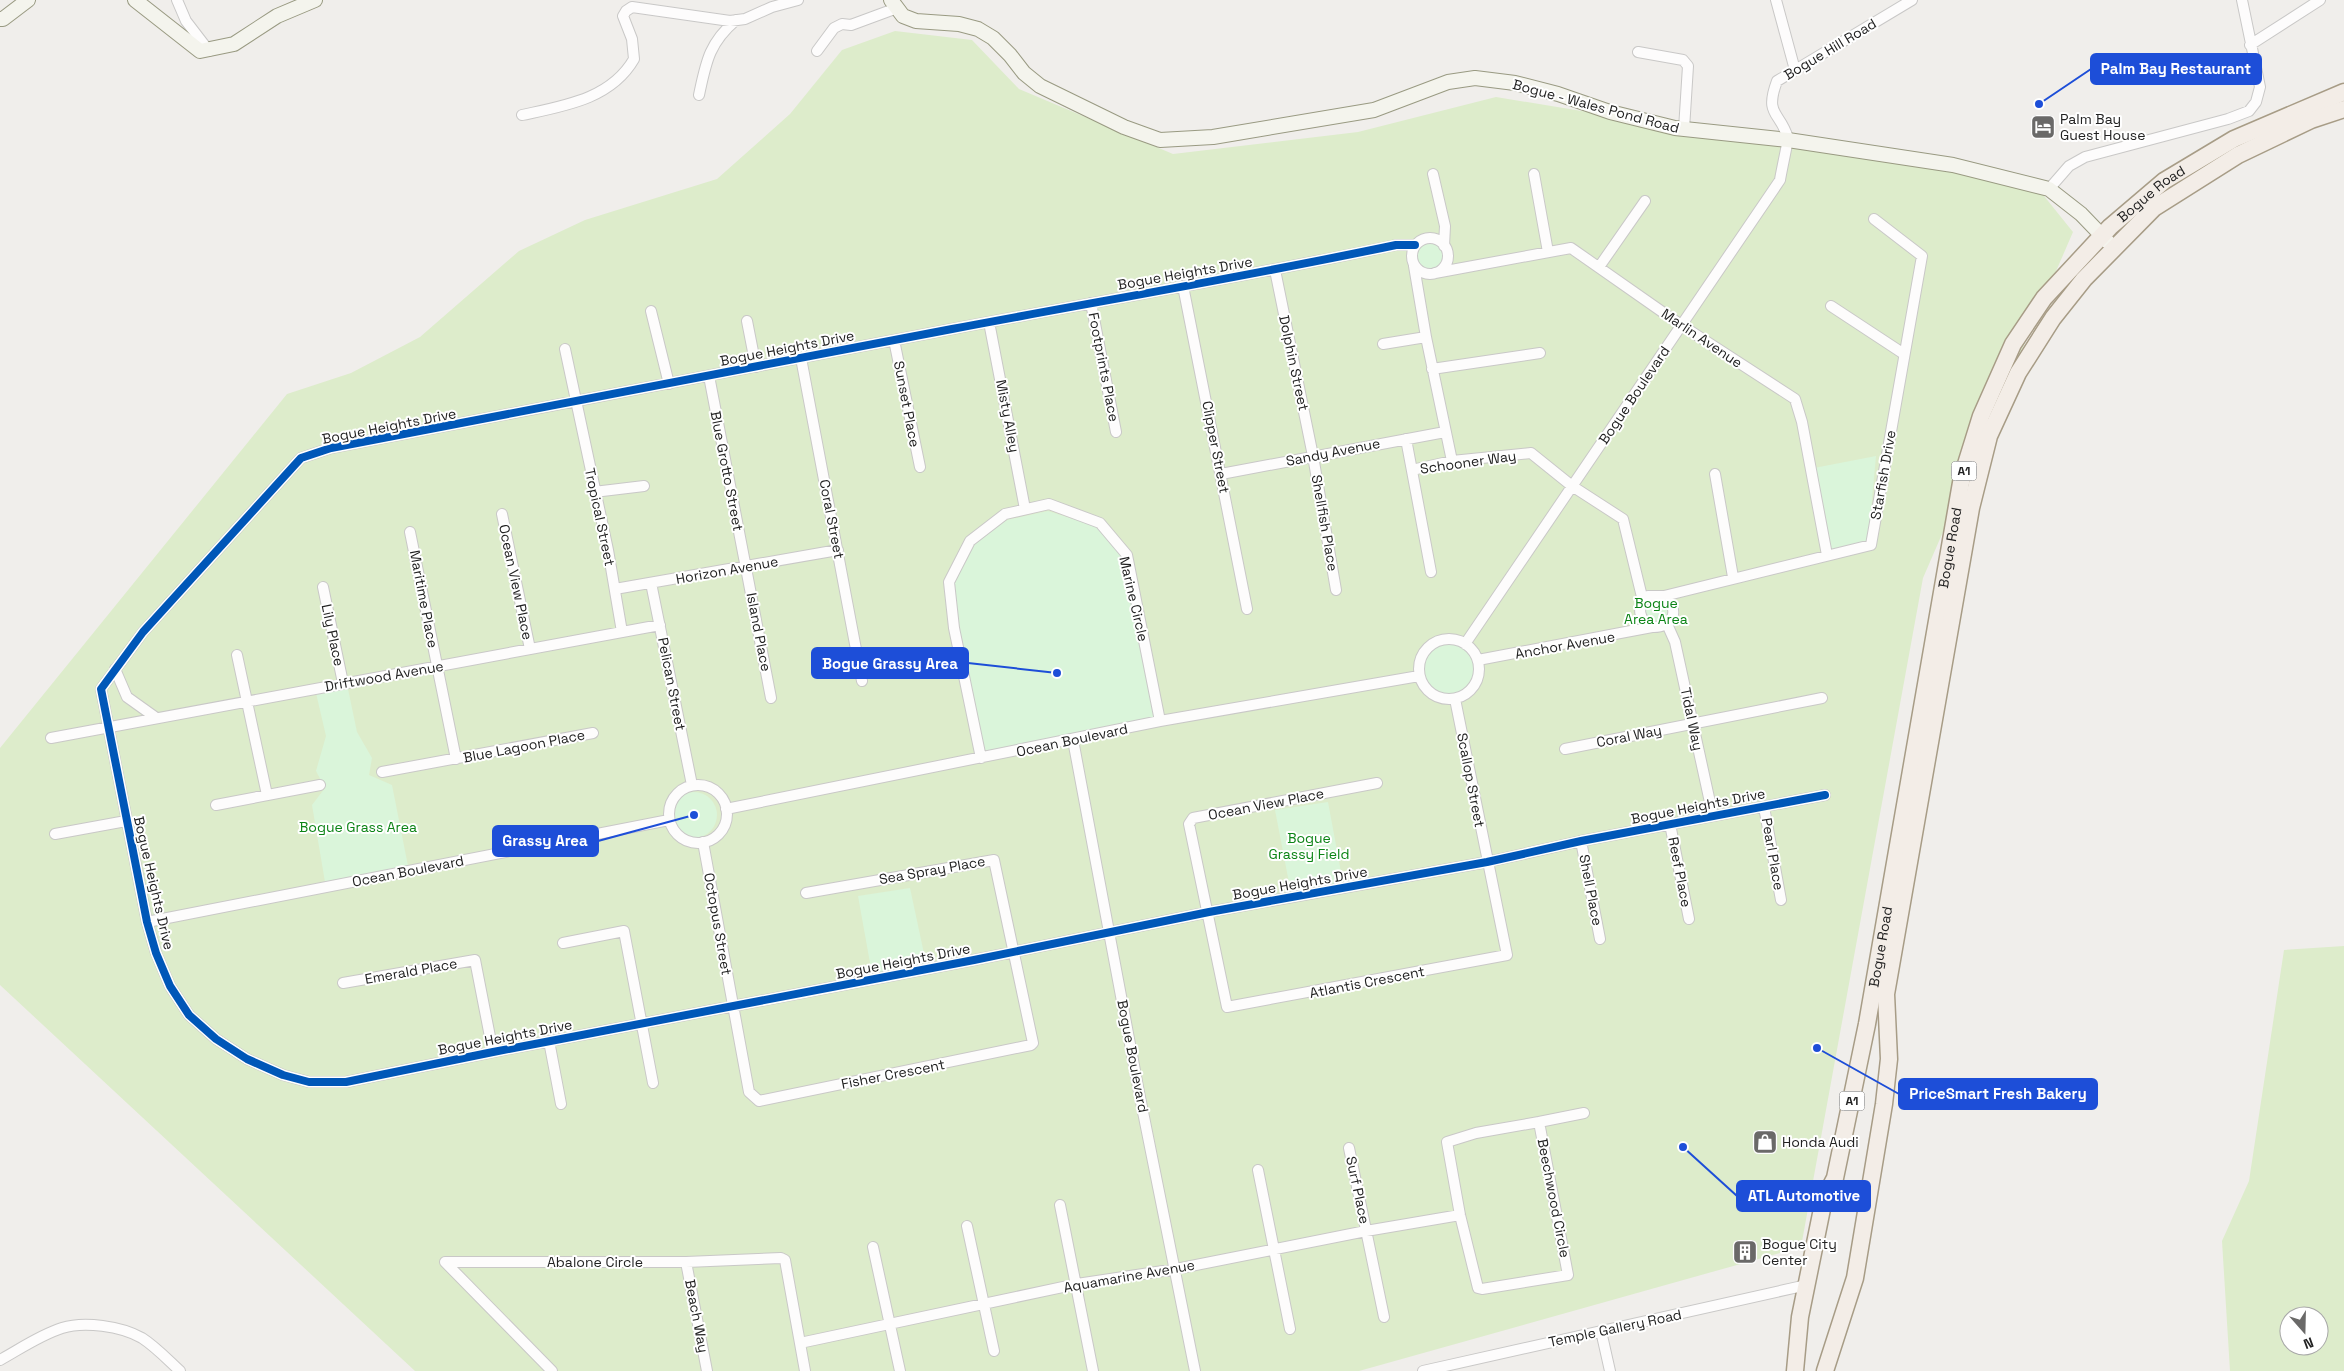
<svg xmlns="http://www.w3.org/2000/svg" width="2344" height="1371" font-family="'Space Grotesk',sans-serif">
<rect width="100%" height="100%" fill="#f0eeeb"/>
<!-- grass -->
<path fill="#ddeccb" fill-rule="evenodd" d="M895 31 972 40 1019 89 1173 154 1358 132 1496 97 2036 186 2073 232 1923 578 1801 1247 1359 1371H415L0 985V748L287 394 351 373 420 337 519 251 585 220 717 179 790 114 842 50Z
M2344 946V1371H2230L2222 1241 2249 1181 2284 950ZM2289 1316H2319V1346H2289Z"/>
<!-- park -->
<path fill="#daf5da" d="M1413 256a17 17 0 1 1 34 0a17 17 0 1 1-34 0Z
M1876 456 1868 543 1830 551 1814 468Z
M1048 511 1098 527 1123 559 1155 717 985 752 959 629 954 585 973 545 1007 520Z
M1663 597 1671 616 1652 625 1640 606 1649 598Z
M1420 669a29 29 0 1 1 58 0a29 29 0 1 1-58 0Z
M348 689 357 732 372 758 369 775 392 785 408 866 325 882 312 805 325 788 316 771 326 736 316 693Z
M671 815a23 23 0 1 1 46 0a23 23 0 1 1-46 0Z
M1328 802 1343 883 1291 893 1275 810Z
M910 888 926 963 872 974 858 896Z"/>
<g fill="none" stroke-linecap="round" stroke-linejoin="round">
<defs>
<path id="street" d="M177 0 186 21 209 51
M1776 0 1795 70
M2250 45 2320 0
M817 51 834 28 842 24 851 25 897 8
M1638 52 1683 60 1688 66 1684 129
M699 95C706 62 709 43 736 20
M522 115C564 106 611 99 634 59L632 39 623 16 626 11 632 7 730 21 745 19 772 7 798 0
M1433 174 1445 226 1444 246
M1534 174 1548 252
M2049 189 2069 166 2085 157 2228 119 2249 111 2256 102 2260 87 2242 0
M1412 256a18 18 0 1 1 36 0a18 18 0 1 1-36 0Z
M1415 245H1396C1249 276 1100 301 952 329 745 368 539 409 331 448L301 458 143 632 101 689 147 922 156 953 170 986 189 1015 216 1039 247 1059 283 1075 309 1082H346L493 1052 974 960 1209 912 1487 862 1581 841 1825 795
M1414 266 1426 337 1452 461
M1599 267 1645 201
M1275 270 1313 456 1336 590
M1435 273 1571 248 1681 325 1795 399 1802 422 1827 555
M1183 286 1247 609
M1091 303 1116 432
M1831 306 1904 354
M651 311 669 384
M747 321 756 367
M989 322 1025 509
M894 340 920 467
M1383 344 1426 337
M565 349 608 550 622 632
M801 358 862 681
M1432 369 1540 353
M709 376 771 698
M1406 439 1431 572
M1412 470 1452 461 1531 453 1572 486 1623 519 1643 601
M1221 474 1445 432
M1715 474 1733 577
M594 492 644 486
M502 514 530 649
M410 532 456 759
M651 583 692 785
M323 587 343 683
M615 589 838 550
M1664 596 1871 545 1922 256 1874 219
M1667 624 1675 642 1713 816
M1419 669a30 30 0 1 1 60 0a30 30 0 1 1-60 0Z
M1465 644 1780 180C1781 173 1788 141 1788 138 1780 111 1764 116 1777 81L1912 0
M237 655 267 795
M1478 660 1652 627C1673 628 1681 610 1664 596H1648C1636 607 1638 619 1652 627
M115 669 127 697 155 717
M51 738 660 625
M1073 740 1139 1092 1195 1371
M1565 749 1822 698
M981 758 954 628 949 582 970 541 1005 514 1049 504 1100 523 1127 555 1160 721
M382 772 593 733
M1377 783 1193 818 1189 824 1227 1007 1507 955 1455 699
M669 814a29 29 0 1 1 58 0a29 29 0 1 1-58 0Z
M216 805 320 785
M1764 807 1781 900
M726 809 1160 721 1419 676
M1670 824 1689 919
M55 834 126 821
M1581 841 1600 939
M703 842 749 1092 759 1101 1031 1045 1033 1043 994 860 806 893
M147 922 669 820
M563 943 624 931 653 1083
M343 983 475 960 493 1052
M549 1041 561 1104
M1539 1122 1568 1275 1482 1289 1478 1288 1460 1215 1447 1142 1476 1133Z
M1539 1122 1584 1113
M1349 1148 1384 1317
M1258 1170 1290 1329
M1060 1205 1093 1371
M967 1226 994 1351
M873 1247 900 1371
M445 1262H686L781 1258 785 1260 805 1371
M445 1262 552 1371
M686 1262 707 1371
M1601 1331 1610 1371
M800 1343 1077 1284 1176 1269 1366 1231 1460 1215
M0 1360C20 1349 40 1335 62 1328 84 1321 121 1326 142 1338 156 1347 168 1360 180 1371
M1423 1371 1807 1285"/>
<path id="secondary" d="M135 0 200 51 234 44 277 16 315 0
M891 0 903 16 916 21 959 24 978 29 993 38 1010 55 1024 73 1040 86 1124 127 1160 140 1213 137 1374 110 1448 82 1475 78 1515 83 1558 94 1610 112 1675 128 1788 140 1953 165 2049 189 2081 214 2108 242
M0 19H3L28 0"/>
<g id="primary">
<path id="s1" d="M1795 1371 1800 1317 1824 1199 1835 1178 1867 1024 1962 477 1981 416 2013 344 2044 298 2110 227 2164 181 2234 139 2344 92"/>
<path d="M1825 1371 1855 1278 1884 1104 1889 1059 1886 994 1971 508 1989 436 2018 373 2053 318 2084 279 2154 208 2238 155 2311 120 2344 109"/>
</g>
</defs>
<!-- street casing -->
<use href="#street" stroke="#c9c8c7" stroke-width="12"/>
<!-- secondary casing -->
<use href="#secondary" stroke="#999a82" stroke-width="16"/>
<!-- primary casing -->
<use href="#primary" stroke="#a79c86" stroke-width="19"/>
<!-- street -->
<use href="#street" stroke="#fdfcfc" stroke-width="10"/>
<!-- secondary -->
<use href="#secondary" stroke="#f4f4ed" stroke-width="14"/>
<!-- primary -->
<use href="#primary" stroke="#f3ede7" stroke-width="16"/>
<defs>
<path id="cycleway" d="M1415 245H1396C1249 276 1100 301 952 329 745 368 539 409 331 448L301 458 143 632 101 689 147 922 156 953 170 986 189 1015 216 1039 247 1059 283 1075 309 1082H346L493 1052 974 960 1209 912 1487 862 1581 841 1825 795"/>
</defs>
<!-- cycleway casing -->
<use href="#cycleway" stroke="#fff" stroke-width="11"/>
<!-- cycleway -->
<use href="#cycleway" stroke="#0057b8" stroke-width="8"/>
</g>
<!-- icons -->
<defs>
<symbol id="hotel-square" viewBox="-11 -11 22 22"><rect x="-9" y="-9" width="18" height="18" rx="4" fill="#6a6968" stroke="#fff"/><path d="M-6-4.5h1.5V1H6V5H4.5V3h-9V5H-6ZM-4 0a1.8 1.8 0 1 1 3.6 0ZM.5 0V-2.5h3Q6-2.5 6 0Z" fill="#fff"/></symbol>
<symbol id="shop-square" viewBox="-11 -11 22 22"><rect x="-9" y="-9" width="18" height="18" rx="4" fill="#6a6968" stroke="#fff"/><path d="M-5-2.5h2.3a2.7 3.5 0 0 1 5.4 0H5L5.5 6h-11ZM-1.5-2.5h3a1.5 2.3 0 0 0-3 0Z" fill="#fff"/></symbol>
<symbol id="building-square" viewBox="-11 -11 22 22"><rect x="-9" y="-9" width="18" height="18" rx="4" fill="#6a6968" stroke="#fff"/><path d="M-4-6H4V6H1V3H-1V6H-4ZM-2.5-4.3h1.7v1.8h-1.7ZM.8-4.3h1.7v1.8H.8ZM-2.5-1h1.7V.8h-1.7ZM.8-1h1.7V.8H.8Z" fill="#fff"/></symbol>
</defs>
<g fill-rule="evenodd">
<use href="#hotel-square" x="2029" y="113" width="28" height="28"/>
<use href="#shop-square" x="1751" y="1128" width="28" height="28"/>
<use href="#building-square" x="1731" y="1238" width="28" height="28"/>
</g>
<g text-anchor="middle" stroke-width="4" stroke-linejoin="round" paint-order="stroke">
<!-- shield labels -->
<g fill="#fff" stroke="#646464" stroke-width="1">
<rect x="1951.5" y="461.5" width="25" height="19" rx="4"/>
<rect x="1839.5" y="1091.5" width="25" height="19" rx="4"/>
</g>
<g font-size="12" font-weight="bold" fill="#222">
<text x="1964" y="475">A1</text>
<text x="1852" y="1105">A1</text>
</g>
<!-- street labels -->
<g font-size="14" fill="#222" stroke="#fff">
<text transform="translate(1830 49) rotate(-31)" y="5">Bogue Hill Road</text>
<text transform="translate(1596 106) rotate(15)" y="5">Bogue - Wales Pond Road</text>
<text dy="5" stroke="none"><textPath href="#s1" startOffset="1259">Bogue Road</textPath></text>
<text transform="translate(1185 273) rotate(-10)" y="5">Bogue Heights Drive</text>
<text transform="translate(1702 338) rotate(34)" y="5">Marlin Avenue</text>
<text transform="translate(787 348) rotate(-11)" y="5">Bogue Heights Drive</text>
<text transform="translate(1294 363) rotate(78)" y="5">Dolphin Street</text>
<text transform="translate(1104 367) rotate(79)" y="5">Footprints Place</text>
<text transform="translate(1634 395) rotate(-56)" y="5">Bogue Boulevard</text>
<text transform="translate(907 404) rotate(79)" y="5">Sunset Place</text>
<text transform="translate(1008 416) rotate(79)" y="5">Misty Alley</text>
<text transform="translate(389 426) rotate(-11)" y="5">Bogue Heights Drive</text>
<text transform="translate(1216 447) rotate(79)" y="5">Clipper Street</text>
<text transform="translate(1333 452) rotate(-11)" y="5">Sandy Avenue</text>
<text transform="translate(1468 462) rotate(-8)" y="5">Schooner Way</text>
<text transform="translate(727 471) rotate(79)" y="5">Blue Grotto Street</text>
<text transform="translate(1883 475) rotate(-80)" y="5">Starfish Drive</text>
<text transform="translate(600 517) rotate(78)" y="5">Tropical Street</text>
<text transform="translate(832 519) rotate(79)" y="5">Coral Street</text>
<text transform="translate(1325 523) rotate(80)" y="5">Shellfish Place</text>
<text dy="5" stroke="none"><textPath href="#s1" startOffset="839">Bogue Road</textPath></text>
<text transform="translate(727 570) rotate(-10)" y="5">Horizon Avenue</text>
<text transform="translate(516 582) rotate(78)" y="5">Ocean View Place</text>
<text transform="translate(424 599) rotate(79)" y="5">Maritime Place</text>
<text transform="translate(1134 599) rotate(77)" y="5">Marine Circle</text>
<text transform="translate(759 632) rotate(79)" y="5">Island Place</text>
<text transform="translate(333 635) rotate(78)" y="5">Lily Place</text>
<text transform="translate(1565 645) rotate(-10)" y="5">Anchor Avenue</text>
<text transform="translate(384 676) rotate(-10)" y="5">Driftwood Avenue</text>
<text transform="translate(672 684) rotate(79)" y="5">Pelican Street</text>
<text transform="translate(1692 719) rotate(78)" y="5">Tidal Way</text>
<text transform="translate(1629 736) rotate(-11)" y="5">Coral Way</text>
<text transform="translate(1072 740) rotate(-12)" y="5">Ocean Boulevard</text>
<text transform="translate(524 746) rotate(-11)" y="5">Blue Lagoon Place</text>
<text transform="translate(1471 780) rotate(79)" y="5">Scallop Street</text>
<text transform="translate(1266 804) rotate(-11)" y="5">Ocean View Place</text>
<text transform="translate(1698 806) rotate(-11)" y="5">Bogue Heights Drive</text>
<text transform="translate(1773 854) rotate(80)" y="5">Pearl Place</text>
<text transform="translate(932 870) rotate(-10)" y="5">Sea Spray Place</text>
<text transform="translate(408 871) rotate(-11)" y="5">Ocean Boulevard</text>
<text transform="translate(1680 872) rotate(79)" y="5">Reef Place</text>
<text transform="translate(154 883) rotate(77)" y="5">Bogue Heights Drive</text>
<text transform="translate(1300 883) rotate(-10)" y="5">Bogue Heights Drive</text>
<text transform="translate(1591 890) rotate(79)" y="5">Shell Place</text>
<text transform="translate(718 924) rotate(80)" y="5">Octopus Street</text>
<text dy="5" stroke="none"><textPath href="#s1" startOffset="434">Bogue Road</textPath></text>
<text transform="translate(903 961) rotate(-11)" y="5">Bogue Heights Drive</text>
<text transform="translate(411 971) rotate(-10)" y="5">Emerald Place</text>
<text transform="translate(1367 982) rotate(-11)" y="5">Atlantis Crescent</text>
<text transform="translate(505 1037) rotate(-11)" y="5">Bogue Heights Drive</text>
<text transform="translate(1133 1056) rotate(79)" y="5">Bogue Boulevard</text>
<text transform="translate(893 1074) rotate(-11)" y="5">Fisher Crescent</text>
<text transform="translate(1358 1190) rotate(78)" y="5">Surf Place</text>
<text transform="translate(1554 1198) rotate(79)" y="5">Beechwood Circle</text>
<text x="595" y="1267">Abalone Circle</text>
<text transform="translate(1129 1276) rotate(-10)" y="5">Aquamarine Avenue</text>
<text transform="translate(697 1316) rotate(79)" y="5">Beach Way</text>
<text transform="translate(1615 1328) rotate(-12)" y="5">Temple Gallery Road</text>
</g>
<!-- poi labels -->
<g font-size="14" fill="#222" stroke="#fff" text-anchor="start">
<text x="2060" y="124">Palm Bay<tspan x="2060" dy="16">Guest House</tspan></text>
<text x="1782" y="1147">Honda Audi</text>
<text x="1762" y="1249">Bogue City<tspan x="1762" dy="16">Center</tspan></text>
</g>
<!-- park labels -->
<g font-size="14" fill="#0c8416" stroke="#fff">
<text x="1656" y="608">Bogue<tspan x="1656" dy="16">Area Area</tspan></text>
<text x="358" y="832">Bogue Grass Area</text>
<text x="1309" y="843">Bogue<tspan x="1309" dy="16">Grassy Field</tspan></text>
</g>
</g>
<!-- callouts -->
<path fill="none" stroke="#1d4ed8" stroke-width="2" d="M2039 104L2091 69M1057 673L968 663M694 815L598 841M1817 1048L1899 1094M1683 1147L1737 1196"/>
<g fill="#1d4ed8" stroke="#fff" stroke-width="2">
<circle cx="2039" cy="104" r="5"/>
<circle cx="1057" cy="673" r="5"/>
<circle cx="694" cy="815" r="5"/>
<circle cx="1817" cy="1048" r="5"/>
<circle cx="1683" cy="1147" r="5"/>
</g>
<g fill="#1d4ed8" stroke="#1d4ed8" stroke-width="2">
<rect x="2091" y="54" width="170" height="30" rx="5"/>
<rect x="812" y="648" width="156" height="30" rx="5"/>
<rect x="493" y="826" width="105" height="30" rx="5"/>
<rect x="1899" y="1079" width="198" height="30" rx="5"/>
<rect x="1737" y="1181" width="133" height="30" rx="5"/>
</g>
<g font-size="15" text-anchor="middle" font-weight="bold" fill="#fff">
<text x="2176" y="74">Palm Bay Restaurant</text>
<text x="890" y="669">Bogue Grassy Area</text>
<text x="545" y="846">Grassy Area</text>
<text x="1998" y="1099">PriceSmart Fresh Bakery</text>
<text x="1804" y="1201">ATL Automotive</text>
</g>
<!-- north arrow -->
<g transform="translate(2304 1331) rotate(160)"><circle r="24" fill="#ffffff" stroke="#a7a7a7"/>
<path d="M0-4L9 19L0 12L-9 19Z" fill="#6a6968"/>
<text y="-8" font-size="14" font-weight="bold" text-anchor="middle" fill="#222222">N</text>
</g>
</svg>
